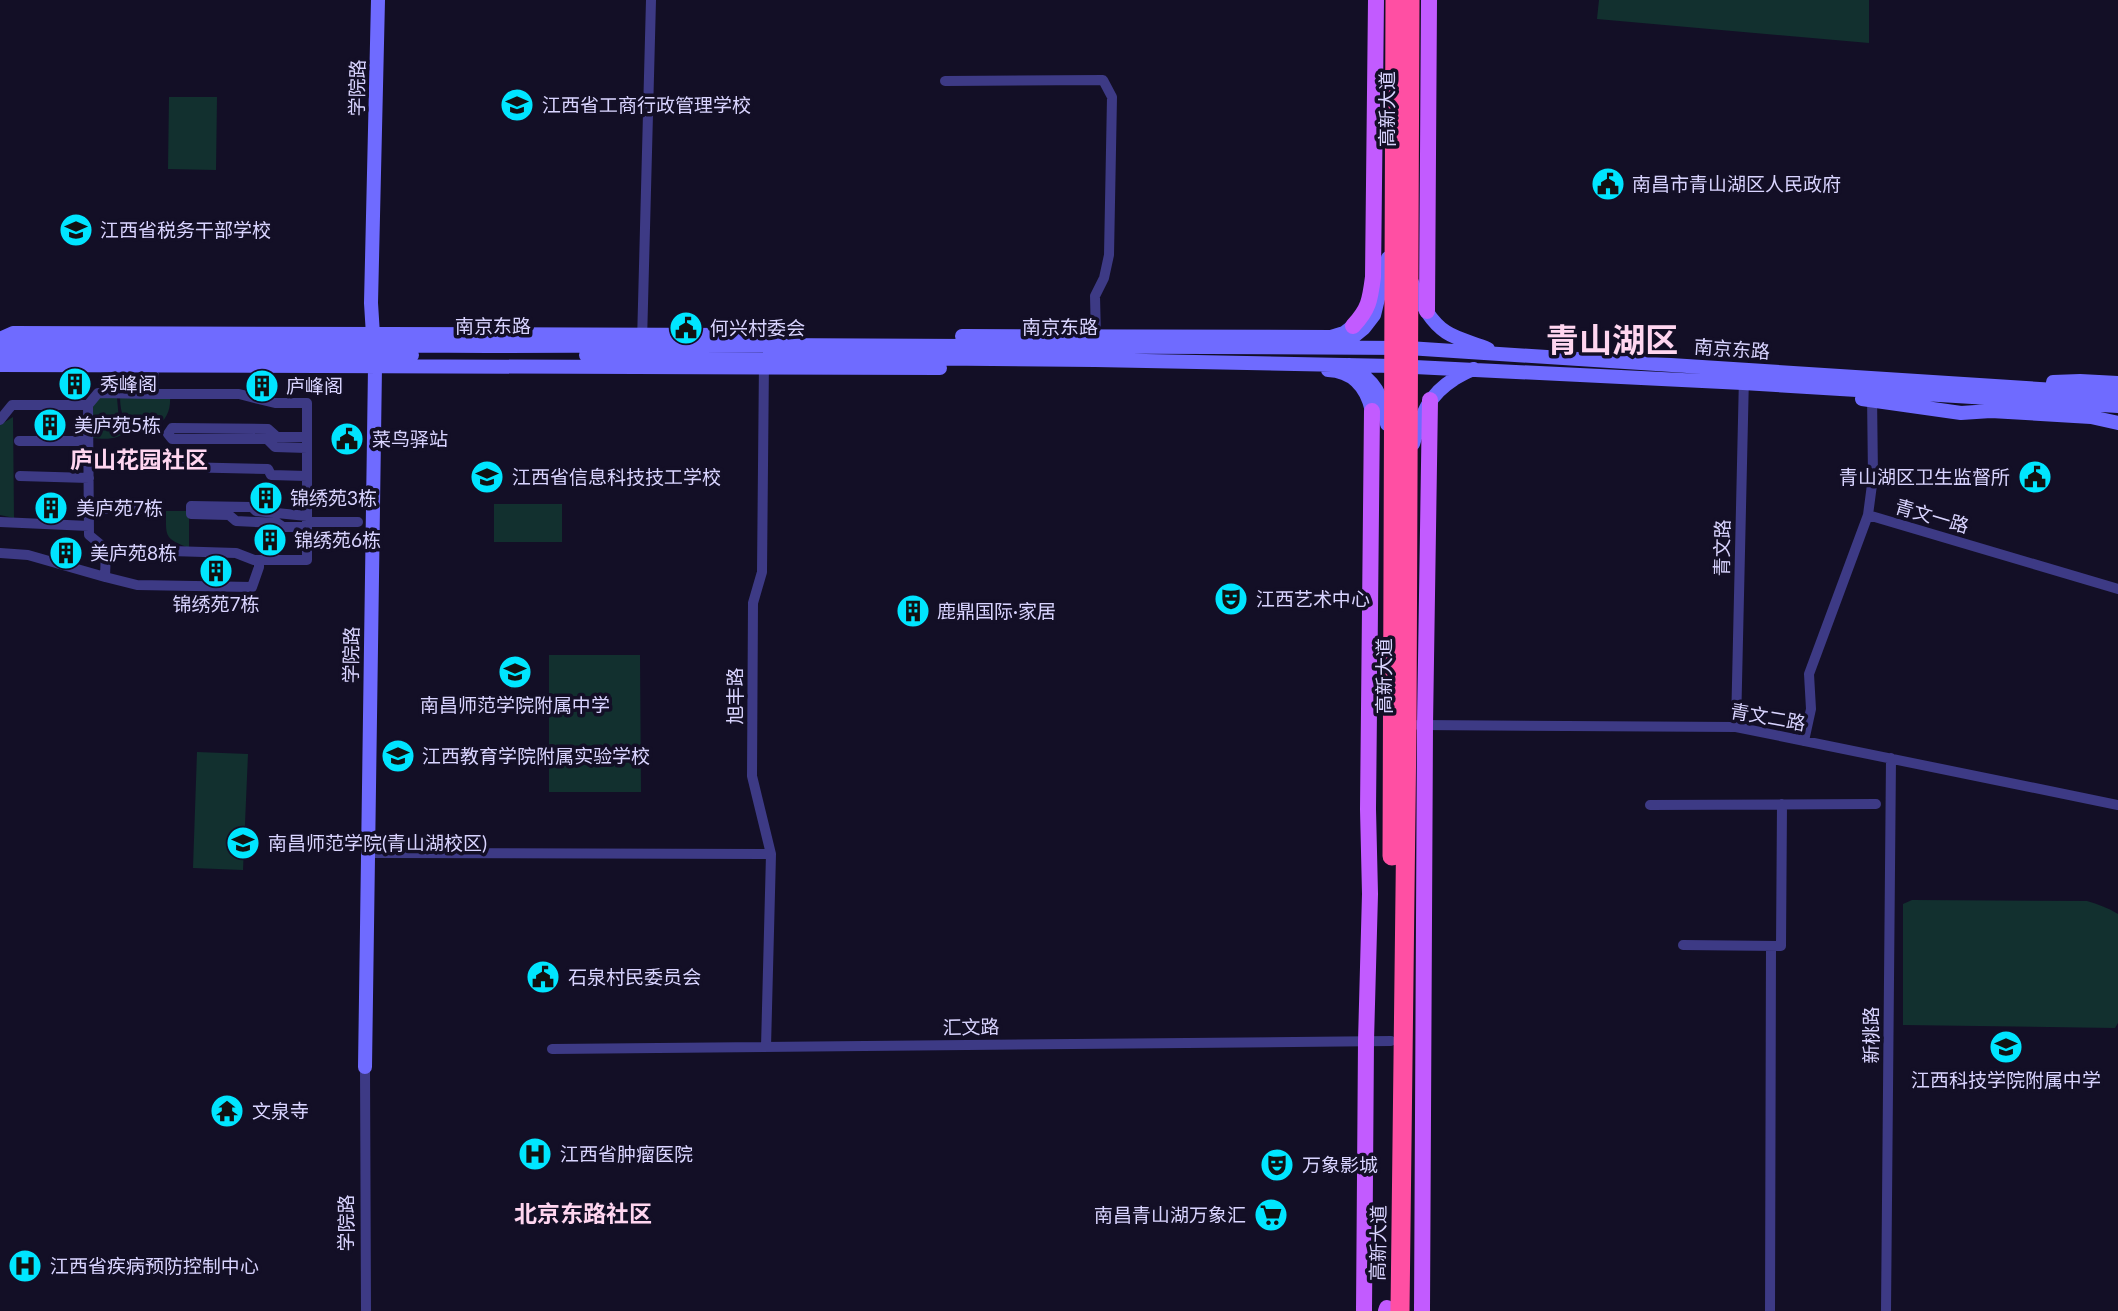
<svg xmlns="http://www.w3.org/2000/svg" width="2118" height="1311" font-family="Lato,'Noto Sans SC',sans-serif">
<rect width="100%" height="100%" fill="#130f26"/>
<!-- green -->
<path fill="#12302f" d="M1599 0H1869V43L1597 19Z
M169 97H217L216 170 168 169Z
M120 395H170C171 410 167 419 155 428 129 428 120 423 120 395Z
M99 397 117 398 119 420 131 429C118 439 109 440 93 438V405Z
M13 417 14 518 0 515V425Z
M494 504H562V542H494Z
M166 511H189V548C164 538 166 537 166 511Z
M549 655H640L641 792H549Z
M197 752 248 754 243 870 193 868Z
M1912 900 2087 901C2098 904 2108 908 2118 914V1023L2115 1028 1903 1025V904Z"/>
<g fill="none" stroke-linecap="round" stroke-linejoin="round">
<!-- street -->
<path stroke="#3d3a85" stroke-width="10" d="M945 81 1103 80 1112 97 1109 255 1104 278 1095 296 1096 337
M642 342 651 0
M764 360 762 572 753 603 752 776 771 854 766 1047
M154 375V394H239L275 403H307V522H358
M154 394 98 393 88 405 89 535 106 549 236 553 254 560H307V522
M1872 395 1873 477 1868 515 2118 589
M0 420 12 405H88
M307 437H277L268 429 172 428 168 434 172 439H267L275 447 307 448
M19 441H88
M178 467 268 469 271 475 307 476
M20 476 89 478
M89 509H157
M307 516 256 511 252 507 191 506V514L229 515 236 521 277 523 283 527H307
M0 522 89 526
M106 549 105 577 137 585 252 587 259 567V560
M0 553 28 555 105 577
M1418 725 1736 727 2118 805
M1736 727 1744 376
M1804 741 1811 709 1809 674 1868 515
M1650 805 1876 804
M368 853 771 854
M1683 945 1781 946 1782 804
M552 1049 1391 1041
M365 1067 366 1311
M1770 1311 1771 946
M1886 1311 1891 758"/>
<!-- secondary -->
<path stroke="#6f6bff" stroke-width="14" d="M1411 280C1418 298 1429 321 1446 332 1458 340 1475 343 1488 349
M962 336 1331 337 1344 333 1353 326
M0 339 13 333 739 335
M1348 341 1364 328 1374 315 1388 258
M0 343 488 346 765 345 1408 348 2118 394
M586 355 1095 360 1394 366 1743 383 2118 406
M0 356 412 355
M0 365 940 368
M1349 365C1376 382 1382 394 1387 424
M1328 370C1353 371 1367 388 1372 411
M2053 382 2080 381 2118 383
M1862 399 1961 413 1991 411 2091 417 2118 423
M1413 444C1422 415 1427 396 1454 379 1461 375 1467 371 1474 369
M365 1067 375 367 371 303 378 0"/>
<!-- primary -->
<path stroke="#c25bff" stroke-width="16" d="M1427 311 1429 0
M1353 326C1369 309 1370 300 1373 277L1376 0
M1364 1311 1366 1041 1370 894 1368 809 1372 411
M1386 1311 1387 1308
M1422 1311 1425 725 1430 400"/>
<!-- highway -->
<path stroke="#ff4fa3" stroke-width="19" d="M1392 856 1395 0
M1400 1311 1407 725 1410 0"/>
</g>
<!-- icons -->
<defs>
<symbol id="university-disc" viewBox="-11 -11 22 22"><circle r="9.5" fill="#00e5ff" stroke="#130f26"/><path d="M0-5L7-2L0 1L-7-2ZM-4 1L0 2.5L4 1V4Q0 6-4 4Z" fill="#111"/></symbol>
<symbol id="civic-disc" viewBox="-11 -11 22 22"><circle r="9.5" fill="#00e5ff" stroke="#130f26"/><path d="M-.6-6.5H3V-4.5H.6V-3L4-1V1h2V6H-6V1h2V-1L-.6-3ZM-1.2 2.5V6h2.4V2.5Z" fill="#111"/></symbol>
<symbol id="building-disc" viewBox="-11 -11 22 22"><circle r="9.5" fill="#00e5ff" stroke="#130f26"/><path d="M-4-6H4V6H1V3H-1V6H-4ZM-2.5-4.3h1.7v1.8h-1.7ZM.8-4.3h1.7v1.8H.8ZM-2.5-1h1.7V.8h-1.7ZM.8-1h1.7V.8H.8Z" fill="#111"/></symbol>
<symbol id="school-disc" viewBox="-11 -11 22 22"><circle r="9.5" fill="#00e5ff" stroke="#130f26"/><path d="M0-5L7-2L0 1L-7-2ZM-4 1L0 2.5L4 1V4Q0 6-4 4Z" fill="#111"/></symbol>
<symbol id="theatre-disc" viewBox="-11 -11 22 22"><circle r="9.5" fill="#00e5ff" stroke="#130f26"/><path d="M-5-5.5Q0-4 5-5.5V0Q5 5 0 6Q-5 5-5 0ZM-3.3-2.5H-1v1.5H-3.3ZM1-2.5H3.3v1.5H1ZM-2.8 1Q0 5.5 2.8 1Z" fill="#111"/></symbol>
<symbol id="temple-disc" viewBox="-11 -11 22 22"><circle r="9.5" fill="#00e5ff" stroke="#130f26"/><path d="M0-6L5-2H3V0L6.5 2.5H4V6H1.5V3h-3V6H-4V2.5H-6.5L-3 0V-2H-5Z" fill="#111"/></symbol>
<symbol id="hospital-disc" viewBox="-11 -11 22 22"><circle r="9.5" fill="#00e5ff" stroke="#130f26"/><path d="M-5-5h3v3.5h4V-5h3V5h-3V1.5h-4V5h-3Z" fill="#111"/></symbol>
<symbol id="supermarket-disc" viewBox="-11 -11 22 22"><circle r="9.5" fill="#00e5ff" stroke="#130f26"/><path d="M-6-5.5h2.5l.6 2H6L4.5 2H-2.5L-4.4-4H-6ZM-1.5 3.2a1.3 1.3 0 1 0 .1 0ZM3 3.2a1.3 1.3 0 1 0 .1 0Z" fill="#111"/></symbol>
</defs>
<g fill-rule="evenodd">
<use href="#university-disc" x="498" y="86" width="38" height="38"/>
<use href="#civic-disc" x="1589" y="165" width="38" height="38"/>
<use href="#university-disc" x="57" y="211" width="38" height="38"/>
<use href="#civic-disc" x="667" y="309" width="38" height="38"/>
<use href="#building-disc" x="56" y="365" width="38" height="38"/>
<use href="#building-disc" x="243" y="367" width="38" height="38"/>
<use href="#building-disc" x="31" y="406" width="38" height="38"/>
<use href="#civic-disc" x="328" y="420" width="38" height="38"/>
<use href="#school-disc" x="468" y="458" width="38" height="38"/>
<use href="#civic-disc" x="2016" y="458" width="38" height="38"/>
<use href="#building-disc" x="247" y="479" width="38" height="38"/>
<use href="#building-disc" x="32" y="489" width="38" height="38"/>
<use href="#building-disc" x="251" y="521" width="38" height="38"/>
<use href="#building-disc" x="47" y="534" width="38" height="38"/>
<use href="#building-disc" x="197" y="552" width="38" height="38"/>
<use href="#theatre-disc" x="1212" y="580" width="38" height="38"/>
<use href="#building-disc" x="894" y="592" width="38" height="38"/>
<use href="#school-disc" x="496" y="653" width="38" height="38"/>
<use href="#school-disc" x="379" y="737" width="38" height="38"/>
<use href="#university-disc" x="224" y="824" width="38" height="38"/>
<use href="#civic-disc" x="524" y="958" width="38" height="38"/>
<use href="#school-disc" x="1987" y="1028" width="38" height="38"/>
<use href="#temple-disc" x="208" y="1092" width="38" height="38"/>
<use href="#hospital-disc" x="516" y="1135" width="38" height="38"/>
<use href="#theatre-disc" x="1258" y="1146" width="38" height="38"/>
<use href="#supermarket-disc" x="1252" y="1196" width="38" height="38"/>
<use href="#hospital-disc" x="6" y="1247" width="38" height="38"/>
</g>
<g text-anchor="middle" stroke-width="7" stroke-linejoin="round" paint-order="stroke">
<!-- street labels -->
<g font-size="19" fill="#d9d4ff" stroke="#130f26">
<text transform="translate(357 88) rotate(-89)" y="7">学院路</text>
<text transform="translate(1387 109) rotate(-90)" y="7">高新大道</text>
<text x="493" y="333">南京东路</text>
<text x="1060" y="334">南京东路</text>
<text transform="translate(1732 349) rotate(4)" y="7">南京东路</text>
<text transform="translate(1932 516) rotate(16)" y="7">青文一路</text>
<text transform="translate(1722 548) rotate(-89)" y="7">青文路</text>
<text transform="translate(351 655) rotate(-89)" y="7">学院路</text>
<text transform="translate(1384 676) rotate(-90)" y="7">高新大道</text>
<text transform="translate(735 696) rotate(-90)" y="7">旭丰路</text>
<text transform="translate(1768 717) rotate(10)" y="7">青文二路</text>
<text transform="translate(971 1027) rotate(-1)" y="7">汇文路</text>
<text transform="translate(1871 1035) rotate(-90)" y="7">新桃路</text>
<text transform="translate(346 1223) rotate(-90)" y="7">学院路</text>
<text transform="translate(1378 1243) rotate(-89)" y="7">高新大道</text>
</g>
<!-- poi labels -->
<g font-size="19" fill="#d9d4ff" stroke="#130f26" text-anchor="start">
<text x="542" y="112">江西省工商行政管理学校</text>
<text x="1632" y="191">南昌市青山湖区人民政府</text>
<text x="100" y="237">江西省税务干部学校</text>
<text x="710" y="335">何兴村委会</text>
<text x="100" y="391">秀峰阁</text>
<text x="286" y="393">庐峰阁</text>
<text x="74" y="432">美庐苑5栋</text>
<text x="372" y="446">菜鸟驿站</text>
<text x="512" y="484">江西省信息科技技工学校</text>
<text x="2010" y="484" text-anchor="end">青山湖区卫生监督所</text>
<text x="290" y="505">锦绣苑3栋</text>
<text x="76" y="515">美庐苑7栋</text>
<text x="294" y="547">锦绣苑6栋</text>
<text x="90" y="560">美庐苑8栋</text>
<text x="1256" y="606">江西艺术中心</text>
<text x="216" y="611" text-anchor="middle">锦绣苑7栋</text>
<text x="937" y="618">鹿鼎国际·家居</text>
<text x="515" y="712" text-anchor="middle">南昌师范学院附属中学</text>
<text x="422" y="763">江西教育学院附属实验学校</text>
<text x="268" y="850">南昌师范学院(青山湖校区)</text>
<text x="568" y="984">石泉村民委员会</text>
<text x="2006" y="1087" text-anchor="middle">江西科技学院附属中学</text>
<text x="252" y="1118">文泉寺</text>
<text x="560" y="1161">江西省肿瘤医院</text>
<text x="1302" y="1172">万象影城</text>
<text x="1246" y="1222" text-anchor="end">南昌青山湖万象汇</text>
<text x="50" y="1273">江西省疾病预防控制中心</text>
</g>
<!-- quarter labels -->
<g font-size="23" font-weight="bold" fill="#ffd6f0" stroke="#130f26">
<text x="139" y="468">庐山花园社区</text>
<text x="583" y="1222">北京东路社区</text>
</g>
<!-- town labels -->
<g font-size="33" font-weight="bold" fill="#ffd6f0" stroke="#130f26">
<text x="1612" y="352">青山湖区</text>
</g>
</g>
</svg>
